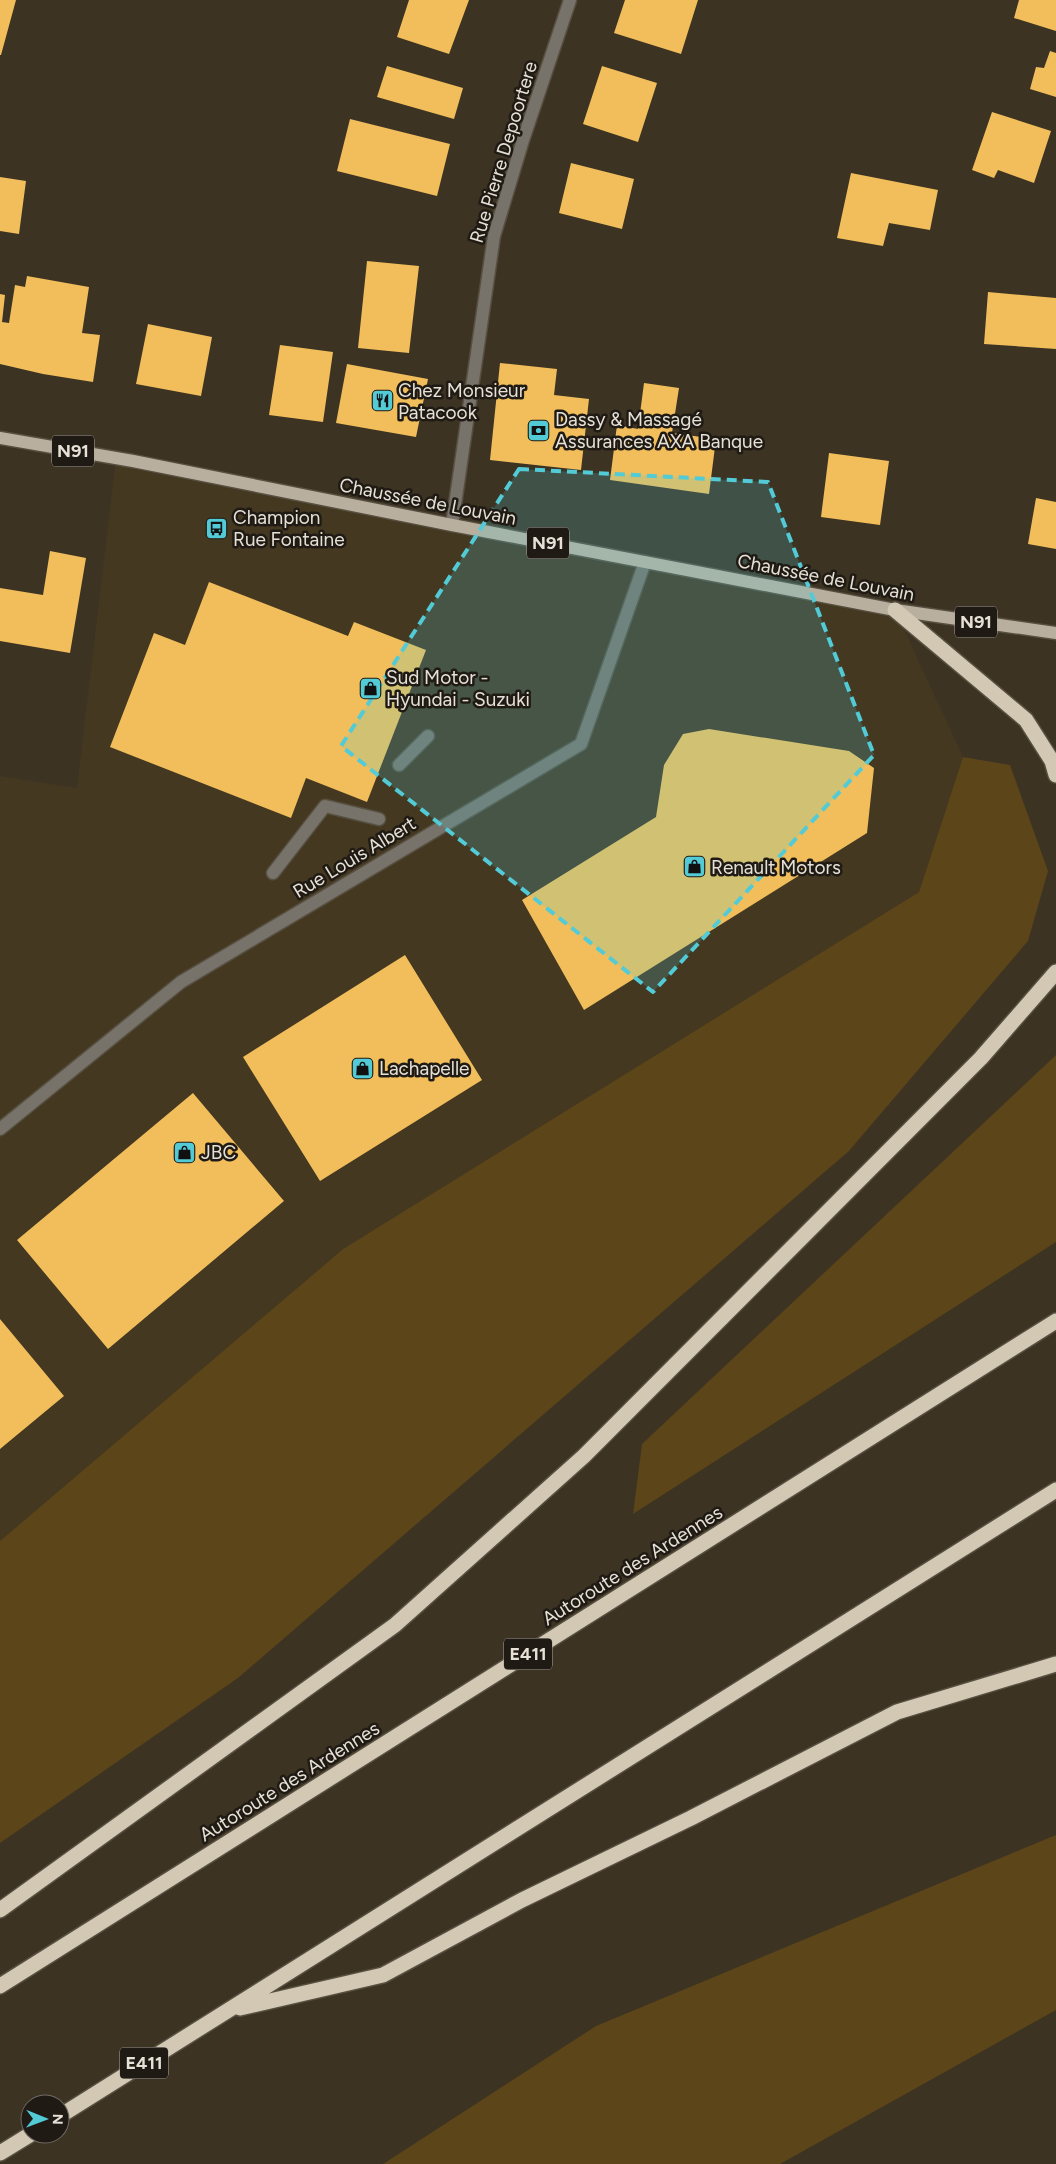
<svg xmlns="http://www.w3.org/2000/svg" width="1056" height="2164" font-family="Figtree,sans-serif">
<rect width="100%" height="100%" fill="#3c3323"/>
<!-- built -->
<path fill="#443821" d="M116 458 895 610 963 757 919 892 343 1249 0 1541V776L77 788Z"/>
<!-- green -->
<path fill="#5b4519" d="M963 757 1010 765 1048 871 1028 941 849 1151 238 1678 0 1843V1541L343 1249 919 892Z
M1056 1055V1242L633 1514 642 1444Z
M1056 1835V2010L780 2164H383L596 2026Z"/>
<!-- building -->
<path fill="#f1be5b" d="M0 0H16L1 55H0Z
M409 0H469L449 54 397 37Z
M625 0H698L681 54 614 33Z
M1019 0H1056V31L1014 18Z
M1050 51 1056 53V97L1030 89 1036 67 1044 68Z
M387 66 463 88 454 119 377 97Z
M602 66 657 83 638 142 583 124Z
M992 112 1051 131 1034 183 998 170 994 178 972 170Z
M350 119 450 144 437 196 337 171Z
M571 163 634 179 622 229 559 213Z
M851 173 938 190 930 230 889 223 883 246 837 238Z
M0 177 26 181 19 234 0 231Z
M367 261 419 266 409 353 358 348Z
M27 276 89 287 82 333 100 335 93 382 43 374 0 364V294L5 295 2 322 9 323 15 285 25 287Z
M988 292 1056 298V349L984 344Z
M148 324 212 337 201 396 136 384Z
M280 345 333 352 323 422 269 415Z
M500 363 557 369 554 395 589 399 581 470 490 460Z
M347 364 428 379 416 437 336 423Z
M644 383 679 388 672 433 716 439 709 494 610 480 617 425 638 429Z
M829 453 889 461 880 525 821 517Z
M1036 498 1056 502V549L1028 544Z
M50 551 86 558 70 653 0 641V588L43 595Z
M209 582 348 636 354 622 426 650 367 802 306 778 291 818 110 747 154 633 185 645Z
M709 729 849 751 874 768 867 833 584 1010 522 900 656 817 664 765 683 734Z
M405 955 482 1080 320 1181 243 1057Z
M193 1093 284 1201 108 1349 17 1240Z
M0 1319 64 1396 0 1449Z"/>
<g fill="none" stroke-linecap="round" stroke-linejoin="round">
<defs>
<path id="minor" d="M452 525 494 236 523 140 570 0
M399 765 428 736
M273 873 325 806 379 819
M0 1129 181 982 581 744 645 562"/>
<path id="major" d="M0 438 133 461 452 525 895 610 1056 633"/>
<path id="highway" d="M895 610 1026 720 1052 761 1056 775
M0 1910 395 1625 584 1456 981 1058 1056 972
M0 1986 1056 1321
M240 2008 383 1975 522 1900 691 1818 897 1712 1056 1664
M60 2116 1056 1490
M0 2153 31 2134"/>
</defs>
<!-- minor casing -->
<use href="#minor" stroke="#574f40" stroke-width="15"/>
<!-- major casing -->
<use href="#major" stroke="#574f40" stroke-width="15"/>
<!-- highway casing -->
<use href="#highway" stroke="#574f40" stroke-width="18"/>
<!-- minor -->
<use href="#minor" stroke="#77726a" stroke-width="12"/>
<!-- major -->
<use href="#major" stroke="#b9af9f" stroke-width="12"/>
<!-- highway -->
<use href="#highway" stroke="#d3c8b4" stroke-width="15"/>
</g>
<!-- marked area -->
<path fill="#52cbd7" fill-opacity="0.2" stroke="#52cbd7" stroke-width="4" stroke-dasharray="10 6" stroke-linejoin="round" d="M519 469 768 482 874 755 653 992 341 746Z"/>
<!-- icons -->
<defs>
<symbol id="restaurant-square" viewBox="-11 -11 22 22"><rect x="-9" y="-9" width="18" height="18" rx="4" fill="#52cbd7" stroke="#1f1b14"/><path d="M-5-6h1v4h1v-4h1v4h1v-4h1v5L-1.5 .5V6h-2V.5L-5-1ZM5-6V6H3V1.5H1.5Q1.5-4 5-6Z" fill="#111"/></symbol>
<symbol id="bank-square" viewBox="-11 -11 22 22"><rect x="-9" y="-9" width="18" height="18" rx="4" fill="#52cbd7" stroke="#1f1b14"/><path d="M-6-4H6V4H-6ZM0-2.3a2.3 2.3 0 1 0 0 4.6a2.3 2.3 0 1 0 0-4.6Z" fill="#111"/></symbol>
<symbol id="bus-square" viewBox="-11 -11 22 22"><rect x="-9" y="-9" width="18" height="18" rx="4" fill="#52cbd7" stroke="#1f1b14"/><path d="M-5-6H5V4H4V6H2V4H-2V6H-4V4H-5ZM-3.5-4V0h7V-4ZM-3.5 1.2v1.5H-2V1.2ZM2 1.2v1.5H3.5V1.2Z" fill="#111"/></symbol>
<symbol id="shop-square" viewBox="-11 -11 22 22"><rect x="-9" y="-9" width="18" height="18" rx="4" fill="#52cbd7" stroke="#1f1b14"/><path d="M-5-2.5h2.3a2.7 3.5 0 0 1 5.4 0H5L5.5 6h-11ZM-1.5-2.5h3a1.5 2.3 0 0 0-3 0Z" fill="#111"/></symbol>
</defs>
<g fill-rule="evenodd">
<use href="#restaurant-square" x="370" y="388" width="25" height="25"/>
<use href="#bank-square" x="526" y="418" width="25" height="25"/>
<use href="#bus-square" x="204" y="516" width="25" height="25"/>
<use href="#shop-square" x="358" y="676" width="25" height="25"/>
<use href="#shop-square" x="682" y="854" width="25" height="25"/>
<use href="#shop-square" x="350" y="1056" width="25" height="25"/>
<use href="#shop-square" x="172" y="1140" width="25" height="25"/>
</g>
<g text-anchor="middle" stroke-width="5" stroke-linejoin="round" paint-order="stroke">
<!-- shield labels -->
<g fill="#1f1b14" stroke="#aaa59c" stroke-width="1">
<rect x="52" y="435.5" width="42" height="31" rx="4"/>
<rect x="527" y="527.5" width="42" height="31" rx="4"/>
<rect x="955" y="606.5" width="42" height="31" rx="4"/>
<rect x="504" y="1638.5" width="48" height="31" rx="4"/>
<rect x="120" y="2047.5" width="48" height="31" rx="4"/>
</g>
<g font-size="18" font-weight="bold" fill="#e6e0d6">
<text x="73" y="457">N91</text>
<text x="548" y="549">N91</text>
<text x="976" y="628">N91</text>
<text x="528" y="1660">E411</text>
<text x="144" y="2069">E411</text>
</g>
<!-- street labels -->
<g font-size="19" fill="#e6e0d6" stroke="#1f1b14">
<text transform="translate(503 152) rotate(-73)" y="7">Rue Pierre Depoortere</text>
<text transform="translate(428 501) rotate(11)" y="7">Chaussée de Louvain</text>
<text transform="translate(826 577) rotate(11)" y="7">Chaussée de Louvain</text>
<text transform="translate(354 857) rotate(-31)" y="7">Rue Louis Albert</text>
<text transform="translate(632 1565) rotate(-32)" y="7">Autoroute des Ardennes</text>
<text transform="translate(289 1781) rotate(-32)" y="7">Autoroute des Ardennes</text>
</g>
<!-- poi labels -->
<g font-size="19" fill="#e6e0d6" stroke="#1f1b14" text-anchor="start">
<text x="398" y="397">Chez Monsieur<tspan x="398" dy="22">Patacook</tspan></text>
<text x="555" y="426">Dassy &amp; Massagé<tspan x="555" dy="22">Assurances AXA Banque</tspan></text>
<text x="233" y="524">Champion<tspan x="233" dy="22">Rue Fontaine</tspan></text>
<text x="386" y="684">Sud Motor -<tspan x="386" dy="22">Hyundai - Suzuki</tspan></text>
<text x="711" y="874">Renault Motors</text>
<text x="379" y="1075">Lachapelle</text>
<text x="201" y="1159">JBC</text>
</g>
</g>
<!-- north arrow -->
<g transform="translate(45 2119) rotate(91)"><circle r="24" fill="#1f1b14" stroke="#6f6a62"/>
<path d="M0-4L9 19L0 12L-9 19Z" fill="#52cbd7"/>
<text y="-8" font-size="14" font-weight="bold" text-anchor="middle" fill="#e6e0d6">N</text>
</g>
</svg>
